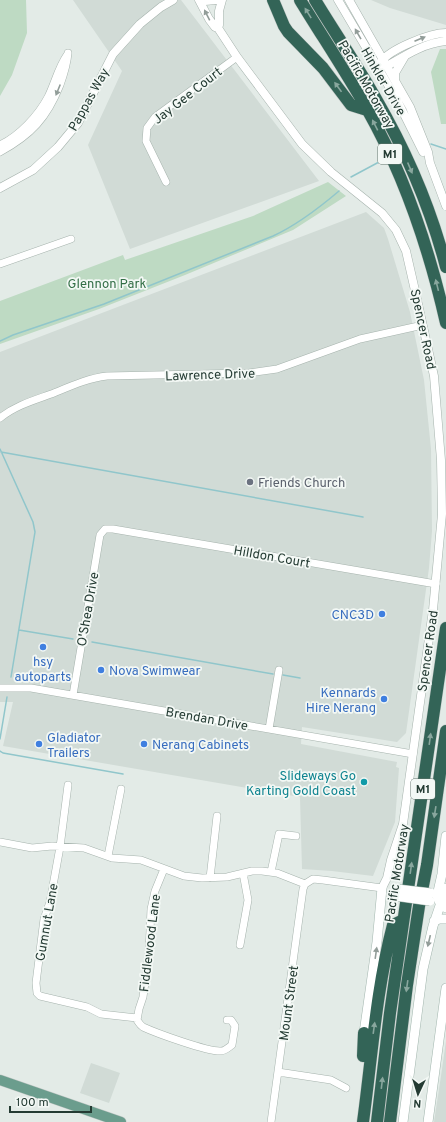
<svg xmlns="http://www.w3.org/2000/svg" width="446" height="1122" font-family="Overpass,sans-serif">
<rect width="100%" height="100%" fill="#e3ebe7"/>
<!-- built -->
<path fill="#d1dbd6" d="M73 0H181L319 181 130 249 88 145 122 71Z
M371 0H446V25L390 8Z
M366 212 384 228 388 239 410 312 424 380 431 449 432 531 429 568 406 733 397 742 302 727 301 744 397 762 396 767 399 768 395 822 373 876 332 871 302 869 300 797 3 746 13 702H0V352Z
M446 1041V1122H434L441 1076Z
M91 1063 120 1073 109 1103 80 1093Z"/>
<!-- green -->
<path fill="#bedac3" d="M0 0H26L27 33 12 75 0 96Z
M440 49H446V124H441L431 72Z
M328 182 346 196 293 230 185 275 99 309 0 344V301L123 255 125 260 253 216Z"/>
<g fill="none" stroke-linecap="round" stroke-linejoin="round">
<!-- stream -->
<path stroke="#90c6cb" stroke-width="1.5" d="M431 144 446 149
M351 177 379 162
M0 341 13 335 104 304 273 236C297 225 319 208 339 191
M0 449 33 522 35 532 11 677
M1 452 363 517
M19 630 73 639
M92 642 273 674
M283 675 300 678
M0 739 7 697
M0 751 3 753 123 774"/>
<defs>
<path id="minor" d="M0 145C19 136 38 116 48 97 55 83 58 68 67 55
M0 152C31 135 47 118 60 85 64 74 67 65 68 53
M166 182 146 141 147 128 155 117 237 57
M0 264 71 239
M0 418C16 405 35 400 54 393 71 386 89 378 107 376L249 373 277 369 360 339 423 325
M0 688H31L413 754
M73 695 100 535 105 529H113L436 584
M269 729 279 670
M68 785 60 847 50 902 44 919 36 983 37 993 40 996 87 1007 101 1014 137 1018
M0 842 32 848 52 846 84 848 112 858 141 860 184 876 202 878 227 877 252 871H262L277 873 305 884
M108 856 121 789
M164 869 155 891 151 909 149 952 143 997 139 1009 137 1020C139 1023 140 1025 143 1027 156 1033 208 1052 221 1051 225 1051 229 1047 232 1045L235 1026 231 1020H227
M271 872 279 834 296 836
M210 878 217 816
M305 884 313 879 323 880 382 888
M240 945 248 900 243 873
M278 1072 331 1080 346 1088
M271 1122 303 889 305 884"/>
<path id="tertiary" d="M199 0 209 19 215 27 218 28 237 57 302 144 331 172 382 213 396 230 406 251 414 286 434 376 441 460 442 514 433 610 403 824 391 860 387 878 382 888
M200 0 205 1 216 0
M338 0 397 100 423 152
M349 0 410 107 428 152 430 163 446 206
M218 28 219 25V11L222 0
M381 62C390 49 430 33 446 33
M383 67 387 66C406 55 424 43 446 41
M395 80V73L405 56
M0 188 33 170 58 147 78 123 113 54 140 24 161 7 173 0"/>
<path id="secondary" d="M446 836 442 874 437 896 439 901 446 908
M434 921 439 919H446
M364 1033 377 942 382 888
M403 1122 423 969 433 926 446 888
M428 1122 446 988"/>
<path id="primary" d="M0 1080 121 1122"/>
<path id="motorway" d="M273 0 284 26 288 32 323 68 351 105 367 110
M300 0C322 36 346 72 367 109 405 176 429 248 446 323
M315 0C335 33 357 65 376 99 406 151 431 209 446 267
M363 1056 364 1033
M363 1122C372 1056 376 990 393 925L403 920
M377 1122 390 1013 446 628
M390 1122 407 985 419 906 427 865 446 731"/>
</defs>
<!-- minor casing -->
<use href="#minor" stroke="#a6b3ad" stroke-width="8"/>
<!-- tertiary casing -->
<use href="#tertiary" stroke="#a6b3ad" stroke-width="9"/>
<!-- secondary casing -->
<use href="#secondary" stroke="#a2b6ae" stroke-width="10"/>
<!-- primary casing -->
<use href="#primary" stroke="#c2c8c6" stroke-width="11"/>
<!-- motorway casing -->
<use href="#motorway" stroke="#c2c8c6" stroke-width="13"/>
<!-- minor -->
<use href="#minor" stroke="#fff" stroke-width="7"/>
<!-- tertiary -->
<use href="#tertiary" stroke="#fff" stroke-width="8"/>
<!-- secondary -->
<use href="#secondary" stroke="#fff" stroke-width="9"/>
<!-- primary -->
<use href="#primary" stroke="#6b9d8d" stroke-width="10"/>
<!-- motorway -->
<use href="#motorway" stroke="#336457" stroke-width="12"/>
<defs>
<path id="secondary-bridge" d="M397 889 431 893
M395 896 430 901"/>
</defs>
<!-- secondary-bridge casing -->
<use href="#secondary-bridge" stroke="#a2b6ae" stroke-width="10" stroke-linecap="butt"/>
<!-- secondary-bridge -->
<use href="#secondary-bridge" stroke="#fff" stroke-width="9"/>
</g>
<!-- one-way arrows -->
<defs><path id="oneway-solid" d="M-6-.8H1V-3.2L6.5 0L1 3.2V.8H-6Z"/></defs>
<g fill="#89a79e">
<use href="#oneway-solid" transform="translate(308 13) rotate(-122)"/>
<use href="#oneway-solid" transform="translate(338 87) rotate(-126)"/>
<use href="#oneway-solid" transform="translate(375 125) rotate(-117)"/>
<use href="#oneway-solid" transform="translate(410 168) rotate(67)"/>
<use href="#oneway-solid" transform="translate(437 285) rotate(-104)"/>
<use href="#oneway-solid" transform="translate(430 739) rotate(-82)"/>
<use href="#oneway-solid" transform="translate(435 812) rotate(99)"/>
<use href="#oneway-solid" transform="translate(411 868) rotate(-82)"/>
<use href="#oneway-solid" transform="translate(407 986) rotate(98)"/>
<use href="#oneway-solid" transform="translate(374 1028) rotate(-82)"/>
<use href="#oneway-solid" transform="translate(382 1083) rotate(-83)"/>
</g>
<g fill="#929d99">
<use href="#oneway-solid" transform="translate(207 15) rotate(-117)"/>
<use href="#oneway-solid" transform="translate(358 34) rotate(-120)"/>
<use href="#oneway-solid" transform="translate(420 39) rotate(-23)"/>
<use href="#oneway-solid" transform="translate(58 90) rotate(112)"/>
<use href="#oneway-solid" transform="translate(429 941) rotate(103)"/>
<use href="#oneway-solid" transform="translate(376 953) rotate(-82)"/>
</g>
<!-- markers -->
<circle fill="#6b7280" stroke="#f3f8f5" stroke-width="1.5" cx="250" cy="482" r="4"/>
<g fill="#3f7fe0" stroke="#f3f8f5" stroke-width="1.5">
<circle cx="382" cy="614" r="4"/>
<circle cx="43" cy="647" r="4"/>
<circle cx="101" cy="670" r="4"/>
<circle cx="384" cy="699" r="4"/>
<circle cx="39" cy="744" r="4"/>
<circle cx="144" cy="744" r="4"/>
</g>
<circle fill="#0f9aa8" stroke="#f3f8f5" stroke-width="1.5" cx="364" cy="782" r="4"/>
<g text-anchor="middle" stroke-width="3.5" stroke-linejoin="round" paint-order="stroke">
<!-- shield labels -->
<g fill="#f3f8f5" stroke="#62746d" stroke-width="1">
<rect x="378" y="144" width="24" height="20" rx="3"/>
<rect x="411" y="779" width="24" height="20" rx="3"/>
</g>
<g font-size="12" font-weight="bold" fill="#243b33">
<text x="390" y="158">M1</text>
<text x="423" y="793">M1</text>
</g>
<!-- street labels -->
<g font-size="13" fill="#243b33" stroke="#f3f8f5">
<text transform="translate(384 81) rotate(60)" y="5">Hinkler Drive</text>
<text transform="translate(367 84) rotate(60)" y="5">Pacific Motorway</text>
<text transform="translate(187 95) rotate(-38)" y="5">Jay Gee Court</text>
<text transform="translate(88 99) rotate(-61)" y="5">Pappas Way</text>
<text transform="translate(424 329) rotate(78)" y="5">Spencer Road</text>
<text transform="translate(210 374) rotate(-2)" y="5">Lawrence Drive</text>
<text transform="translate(272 556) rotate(10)" y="5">Hilldon Court</text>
<text transform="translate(87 609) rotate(-80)" y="5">O'Shea Drive</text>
<text transform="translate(427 651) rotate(-82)" y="5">Spencer Road</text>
<text transform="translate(207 718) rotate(10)" y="5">Brendan Drive</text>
<text transform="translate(396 873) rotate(-81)" y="5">Pacific Motorway</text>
<text transform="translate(46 922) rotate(-80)" y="5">Gumnut Lane</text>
<text transform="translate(149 943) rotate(-83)" y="5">Fiddlewood Lane</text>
<text transform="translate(288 1003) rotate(-82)" y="5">Mount Street</text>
</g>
<!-- park labels -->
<g font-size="13" fill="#326e45" stroke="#f3f8f5">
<text x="107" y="288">Glennon Park</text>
</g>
<!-- worship labels -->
<g font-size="13" fill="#5b616d" stroke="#f3f8f5" text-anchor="start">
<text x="258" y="487">Friends Church</text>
</g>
<!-- shop labels -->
<g font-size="13" fill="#366cbe" stroke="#f3f8f5" text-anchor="start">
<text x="374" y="619" text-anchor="end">CNC3D</text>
<text x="43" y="666" text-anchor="middle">hsy<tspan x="43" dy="15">autoparts</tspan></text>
<text x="109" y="675">Nova Swimwear</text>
<text x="376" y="697" text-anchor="end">Kennards<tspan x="376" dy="15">Hire Nerang</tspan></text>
<text x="47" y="742">Gladiator<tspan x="47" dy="15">Trailers</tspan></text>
<text x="152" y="749">Nerang Cabinets</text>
</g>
<!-- culture labels -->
<g font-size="13" fill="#0d838f" stroke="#f3f8f5" text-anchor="end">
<text x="356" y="780">Slideways Go<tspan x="356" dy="15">Karting Gold Coast</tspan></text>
</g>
</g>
<!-- north arrow -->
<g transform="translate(418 1094) rotate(184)" stroke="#f3f8f5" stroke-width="3" paint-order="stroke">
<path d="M0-3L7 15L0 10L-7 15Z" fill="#243b33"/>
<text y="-6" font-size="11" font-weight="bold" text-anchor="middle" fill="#243b33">N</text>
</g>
<!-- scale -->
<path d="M10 1106v6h81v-6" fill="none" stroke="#243b33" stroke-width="2"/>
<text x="16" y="1106" font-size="12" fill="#243b33" stroke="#f3f8f5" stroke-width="3" paint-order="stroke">100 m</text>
</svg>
